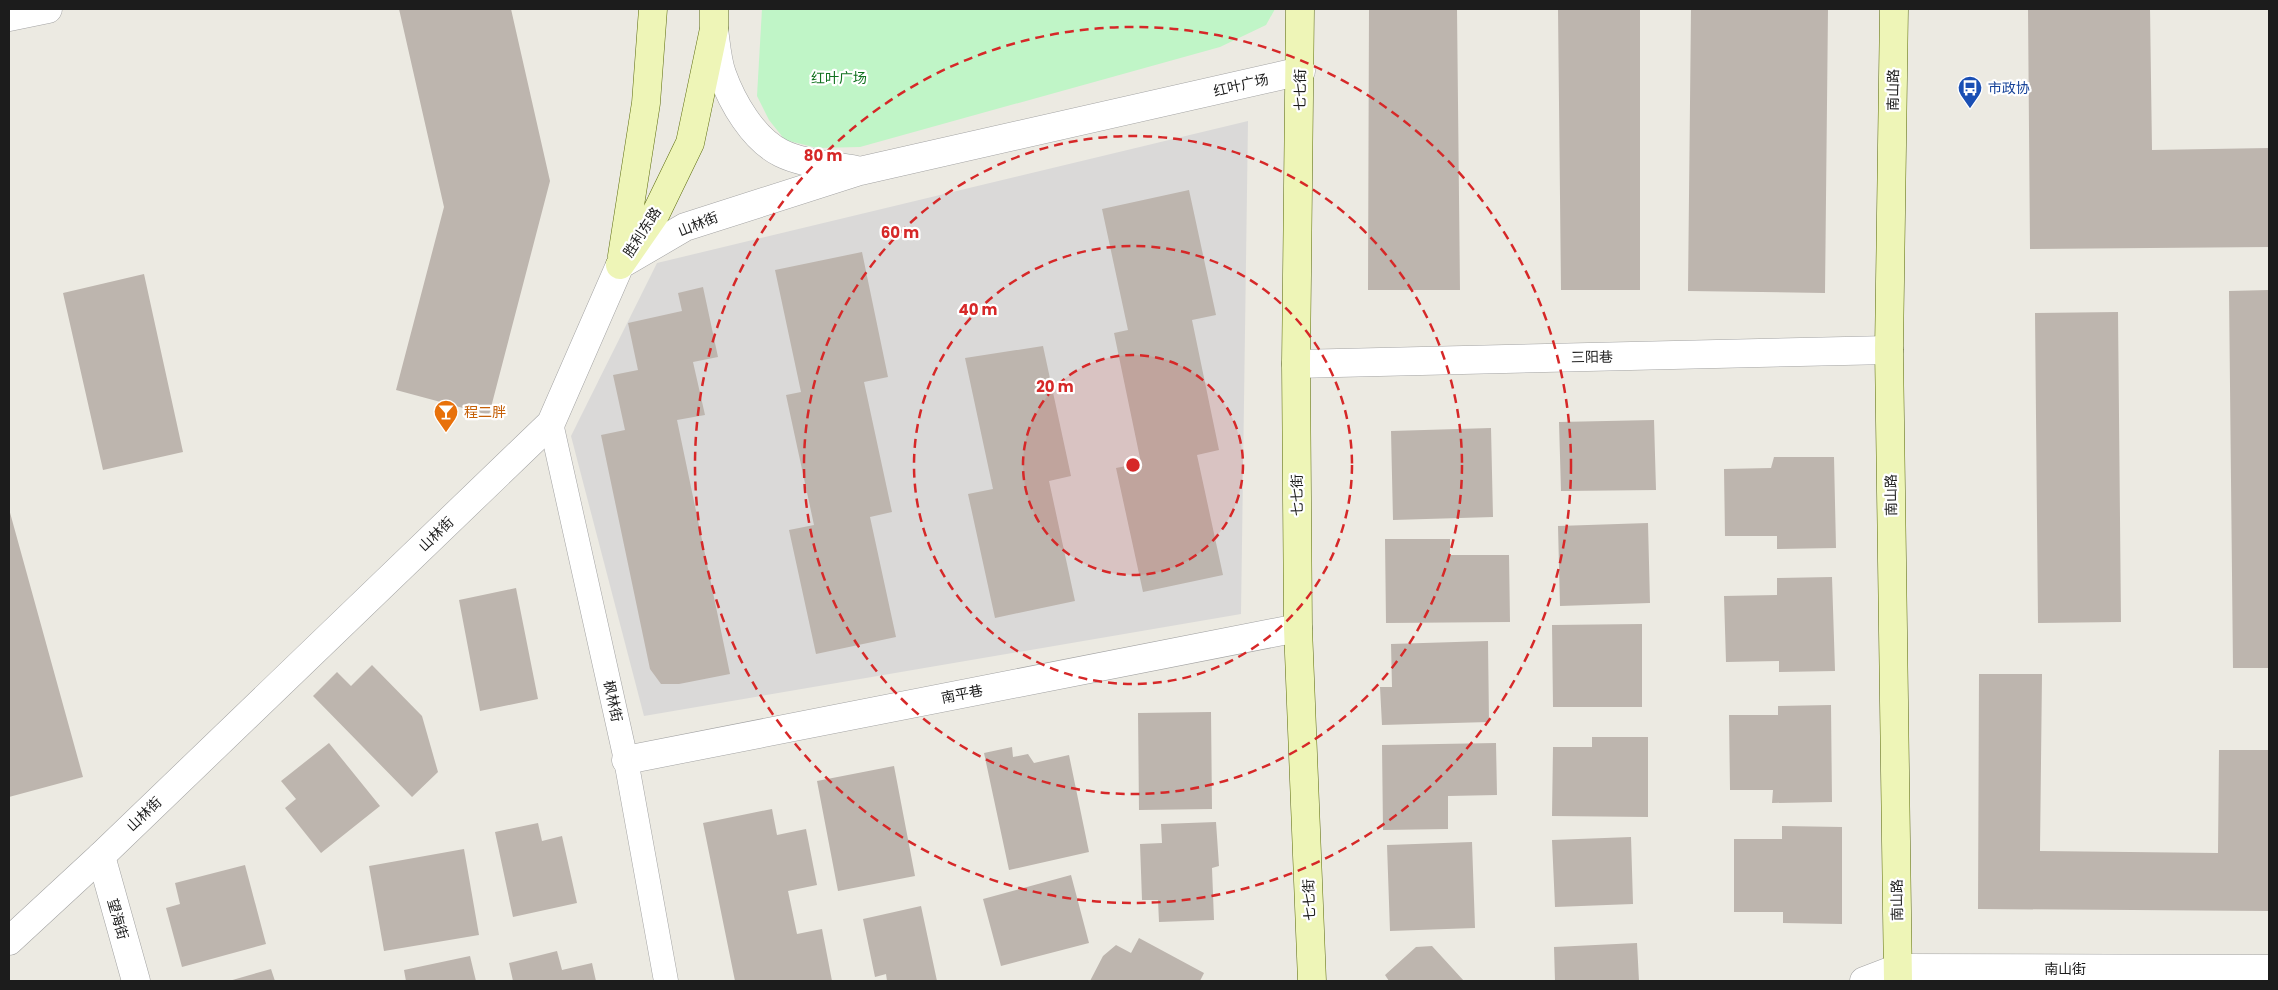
<svg xmlns="http://www.w3.org/2000/svg" width="2278" height="990" font-family="Poppins,'Noto Sans SC',sans-serif">
<rect width="100%" height="100%" fill="#eceae2"/>
<!-- residential -->
<path fill="#dad9d8" d="M1248 121 1241 614 644 716 571 436 657 263Z"/>
<!-- park -->
<path fill="#c0f5c7" d="M762 9H1275L1266 25 1220 47 860 147 817 148 785 140 769 120 757 96Z"/>
<!-- building -->
<path fill="#bdb5ae" d="M399 9H511L550 181 489 415 396 390 444 207Z
M1369 9H1457L1460 290H1368Z
M1558 9H1640V290H1561Z
M1691 9H1828L1825 293 1688 291Z
M2028 9H2150L2152 150 2269 148V247L2030 249Z
M1189 190 1216 315 1192 320 1219 450 1197 455 1223 575 1143 592 1116 468 1141 463 1114 333 1128 330 1102 209Z
M862 252 888 377 864 382 892 512 870 517 896 637 816 654 789 530 814 525 786 395 801 392 775 270Z
M144 274 183 452 103 470 63 293Z
M703 287 718 357 693 362 705 415 677 420 730 674 679 684H661L650 669 601 435 625 430 613 375 638 370 628 323 682 311 678 293Z
M2269 290V668H2233L2229 291Z
M2118 312 2121 622 2038 623 2035 313Z
M1043 346 1071 476 1049 481 1075 601 995 618 968 494 993 489 965 358Z
M1654 420 1656 490 1561 491 1559 422Z
M1491 428 1493 517 1393 520 1391 431Z
M1774 457H1834L1836 548 1777 549V536H1725L1724 469 1771 468Z
M9 509 83 777 9 797Z
M1648 523 1650 603 1560 606 1558 526Z
M1385 539H1450V555H1509L1510 622 1386 623Z
M1832 577 1835 671 1779 672V661L1726 662 1724 596 1777 595V578Z
M516 588 538 699 480 711 459 600Z
M1642 624V707H1553L1552 625Z
M1488 641 1489 722 1382 725 1380 687H1392L1391 644Z
M372 665 422 716 438 772 412 797 313 696 337 672 351 686Z
M1979 674H2042L2040 851 2218 853 2219 750H2269V911L1978 909Z
M1831 705 1832 802 1772 803 1773 790H1730L1729 715H1778V706Z
M1211 712 1212 809 1139 810 1138 713Z
M1592 737H1648V817L1552 816 1553 747H1592Z
M329 743 380 806 321 853 285 808 296 799 281 781Z
M1496 743 1497 795 1448 796V829L1383 830 1382 745Z
M1012 747 1013 757 1028 754 1034 763 1069 755 1089 852 1009 870 984 753Z
M894 766 915 876 838 891 817 781Z
M772 809 777 835 806 829 817 885 788 891 797 934 822 929 832 981H735L703 823Z
M1216 822 1219 866 1212 868 1214 920 1159 922 1158 900H1142L1140 844 1162 843 1161 824Z
M538 823 542 841 562 836 577 903 513 917 495 832Z
M1782 826 1842 827V924L1783 923V912H1734V839H1782Z
M1631 837 1633 904 1555 907 1552 840Z
M1472 842 1475 928 1390 931 1387 845Z
M464 849 479 935 384 951 369 866Z
M245 865 266 944 182 967 166 908 180 904 175 883Z
M1071 875 1089 943 1001 966 983 899Z
M921 906 937 981H887L886 974 875 977 863 919Z
M1139 938 1204 973 1200 981H1090L1103 956 1116 945 1131 953Z
M1637 943 1639 981H1555L1554 947Z
M1432 946 1464 981H1389L1385 975 1416 947Z
M557 951 562 970 592 963 596 981H513L509 963Z
M470 956 476 981H406L404 970Z
M271 969 275 981H229Z"/>
<g fill="none" stroke-linecap="round" stroke-linejoin="round">
<defs>
<path id="pedestrian" d="M551 423 626 760 666 981"/>
<path id="minor" d="M9 17 48 9
M1296 364 1889 350
M626 760 1298 628
M101 856 136 981
M1864 981 1898 968 2269 969"/>
<path id="tertiary" d="M714 29C716 43 717 60 722 74 732 102 753 139 781 153 803 164 832 165 856 170
M9 941 101 856 551 423 620 265 685 227 860 171 1301 71"/>
<path id="secondary" d="M1300 9 1296 364 1298 628 1312 981
M1894 9 1889 350 1898 981
M622 256 646 103 653 9
M620 265 656 213 690 143 714 29V9"/>
</defs>
<!-- pedestrian casing -->
<use href="#pedestrian" stroke="#a3a3a3" stroke-width="25"/>
<!-- minor casing -->
<use href="#minor" stroke="#a3a3a3" stroke-width="29"/>
<!-- tertiary casing -->
<use href="#tertiary" stroke="#a3a3a3" stroke-width="29"/>
<!-- secondary casing -->
<use href="#secondary" stroke="#5a6a0b" stroke-width="29"/>
<!-- pedestrian -->
<use href="#pedestrian" stroke="#fff" stroke-width="24"/>
<!-- minor -->
<use href="#minor" stroke="#fff" stroke-width="28"/>
<!-- tertiary -->
<use href="#tertiary" stroke="#fff" stroke-width="28"/>
<!-- secondary -->
<use href="#secondary" stroke="#eef5b7" stroke-width="28"/>
</g>
<!-- distance rings -->
<circle cx="1133" cy="465" r="110" fill="#d62828" fill-opacity=".12"/>
<g fill="none" stroke="#d62828" stroke-width="2.5" stroke-dasharray="9 6">
<circle cx="1133" cy="465" r="110"/>
<circle cx="1133" cy="465" r="219"/>
<circle cx="1133" cy="465" r="329"/>
<circle cx="1133" cy="465" r="438"/>
</g>
<!-- icons -->
<defs>
<symbol id="bus-pin" viewBox="-11 -11 22 30"><path d="M0 17L-7.5 6A9.5 9.5 0 1 1 7.5 6Z" fill="#1a4fb4" stroke="#fff"/><path d="M-5-6H5V4H4V6H2V4H-2V6H-4V4H-5ZM-3.5-4V0h7V-4ZM-3.5 1.2v1.5H-2V1.2ZM2 1.2v1.5H3.5V1.2Z" fill="#fff"/></symbol>
<symbol id="bar-pin" viewBox="-11 -11 22 30"><path d="M0 17L-7.5 6A9.5 9.5 0 1 1 7.5 6Z" fill="#e8710a" stroke="#fff"/><path d="M-6-5H6L.8 .8V4.5H3.5V6h-7V4.5H-.8V.8Z" fill="#fff"/></symbol>
</defs>
<g fill-rule="evenodd">
<use href="#bus-pin" x="1956" y="74" width="28" height="38"/>
<use href="#bar-pin" x="432" y="398" width="28" height="38"/>
</g>
<g text-anchor="middle" stroke-width="4.5" stroke-linejoin="round" paint-order="stroke">
<!-- park labels -->
<g font-size="14" fill="#11721f" stroke="#fff">
<text x="839" y="83">红叶广场</text>
</g>
<!-- street labels -->
<g font-size="14" fill="#1c1c1c" stroke="#fff">
<text transform="translate(1241 85) rotate(-13)" y="5">红叶广场</text>
<text transform="translate(1300 90) rotate(-89)" y="5">七七街</text>
<text transform="translate(1893 90) rotate(-89)" y="5">南山路</text>
<text transform="translate(698 224) rotate(-22)" y="5">山林街</text>
<text transform="translate(642 232) rotate(-57)" y="5">胜利东路</text>
<text transform="translate(1592 357) rotate(-1)" y="5">三阳巷</text>
<text transform="translate(1297 495) rotate(-91)" y="5">七七街</text>
<text transform="translate(1891 495) rotate(-91)" y="5">南山路</text>
<text transform="translate(436 534) rotate(-44)" y="5">山林街</text>
<text transform="translate(962 694) rotate(-11)" y="5">南平巷</text>
<text transform="translate(613 701) rotate(78)" y="5">枫林街</text>
<text transform="translate(144 814) rotate(-44)" y="5">山林街</text>
<text transform="translate(1309 900) rotate(-92)" y="5">七七街</text>
<text transform="translate(1897 900) rotate(-91)" y="5">南山路</text>
<text transform="translate(118 919) rotate(74)" y="5">望海街</text>
<text x="2065" y="974">南山街</text>
</g>
<!-- transit labels -->
<g font-size="14" fill="#164399" stroke="#fff" text-anchor="start">
<text x="1988" y="93">市政协</text>
</g>
<!-- food labels -->
<g font-size="14" fill="#c56008" stroke="#fff" text-anchor="start">
<text x="464" y="417">程二胖</text>
</g>
</g>
<circle cx="1133" cy="465" r="8" fill="#d62828" stroke="#fff" stroke-width="2.5"/>
<g font-size="15" text-anchor="middle" font-weight="bold" fill="#d62828" stroke="#fff" stroke-width="4.5" stroke-linejoin="round" paint-order="stroke">
<text x="823" y="161">80 m</text>
<text x="900" y="238">60 m</text>
<text x="978" y="315">40 m</text>
<text x="1055" y="392">20 m</text>
</g>
<!-- border -->
<rect width="2278" height="990" fill="none" stroke="#1c1c1c" stroke-width="20"/>
</svg>
